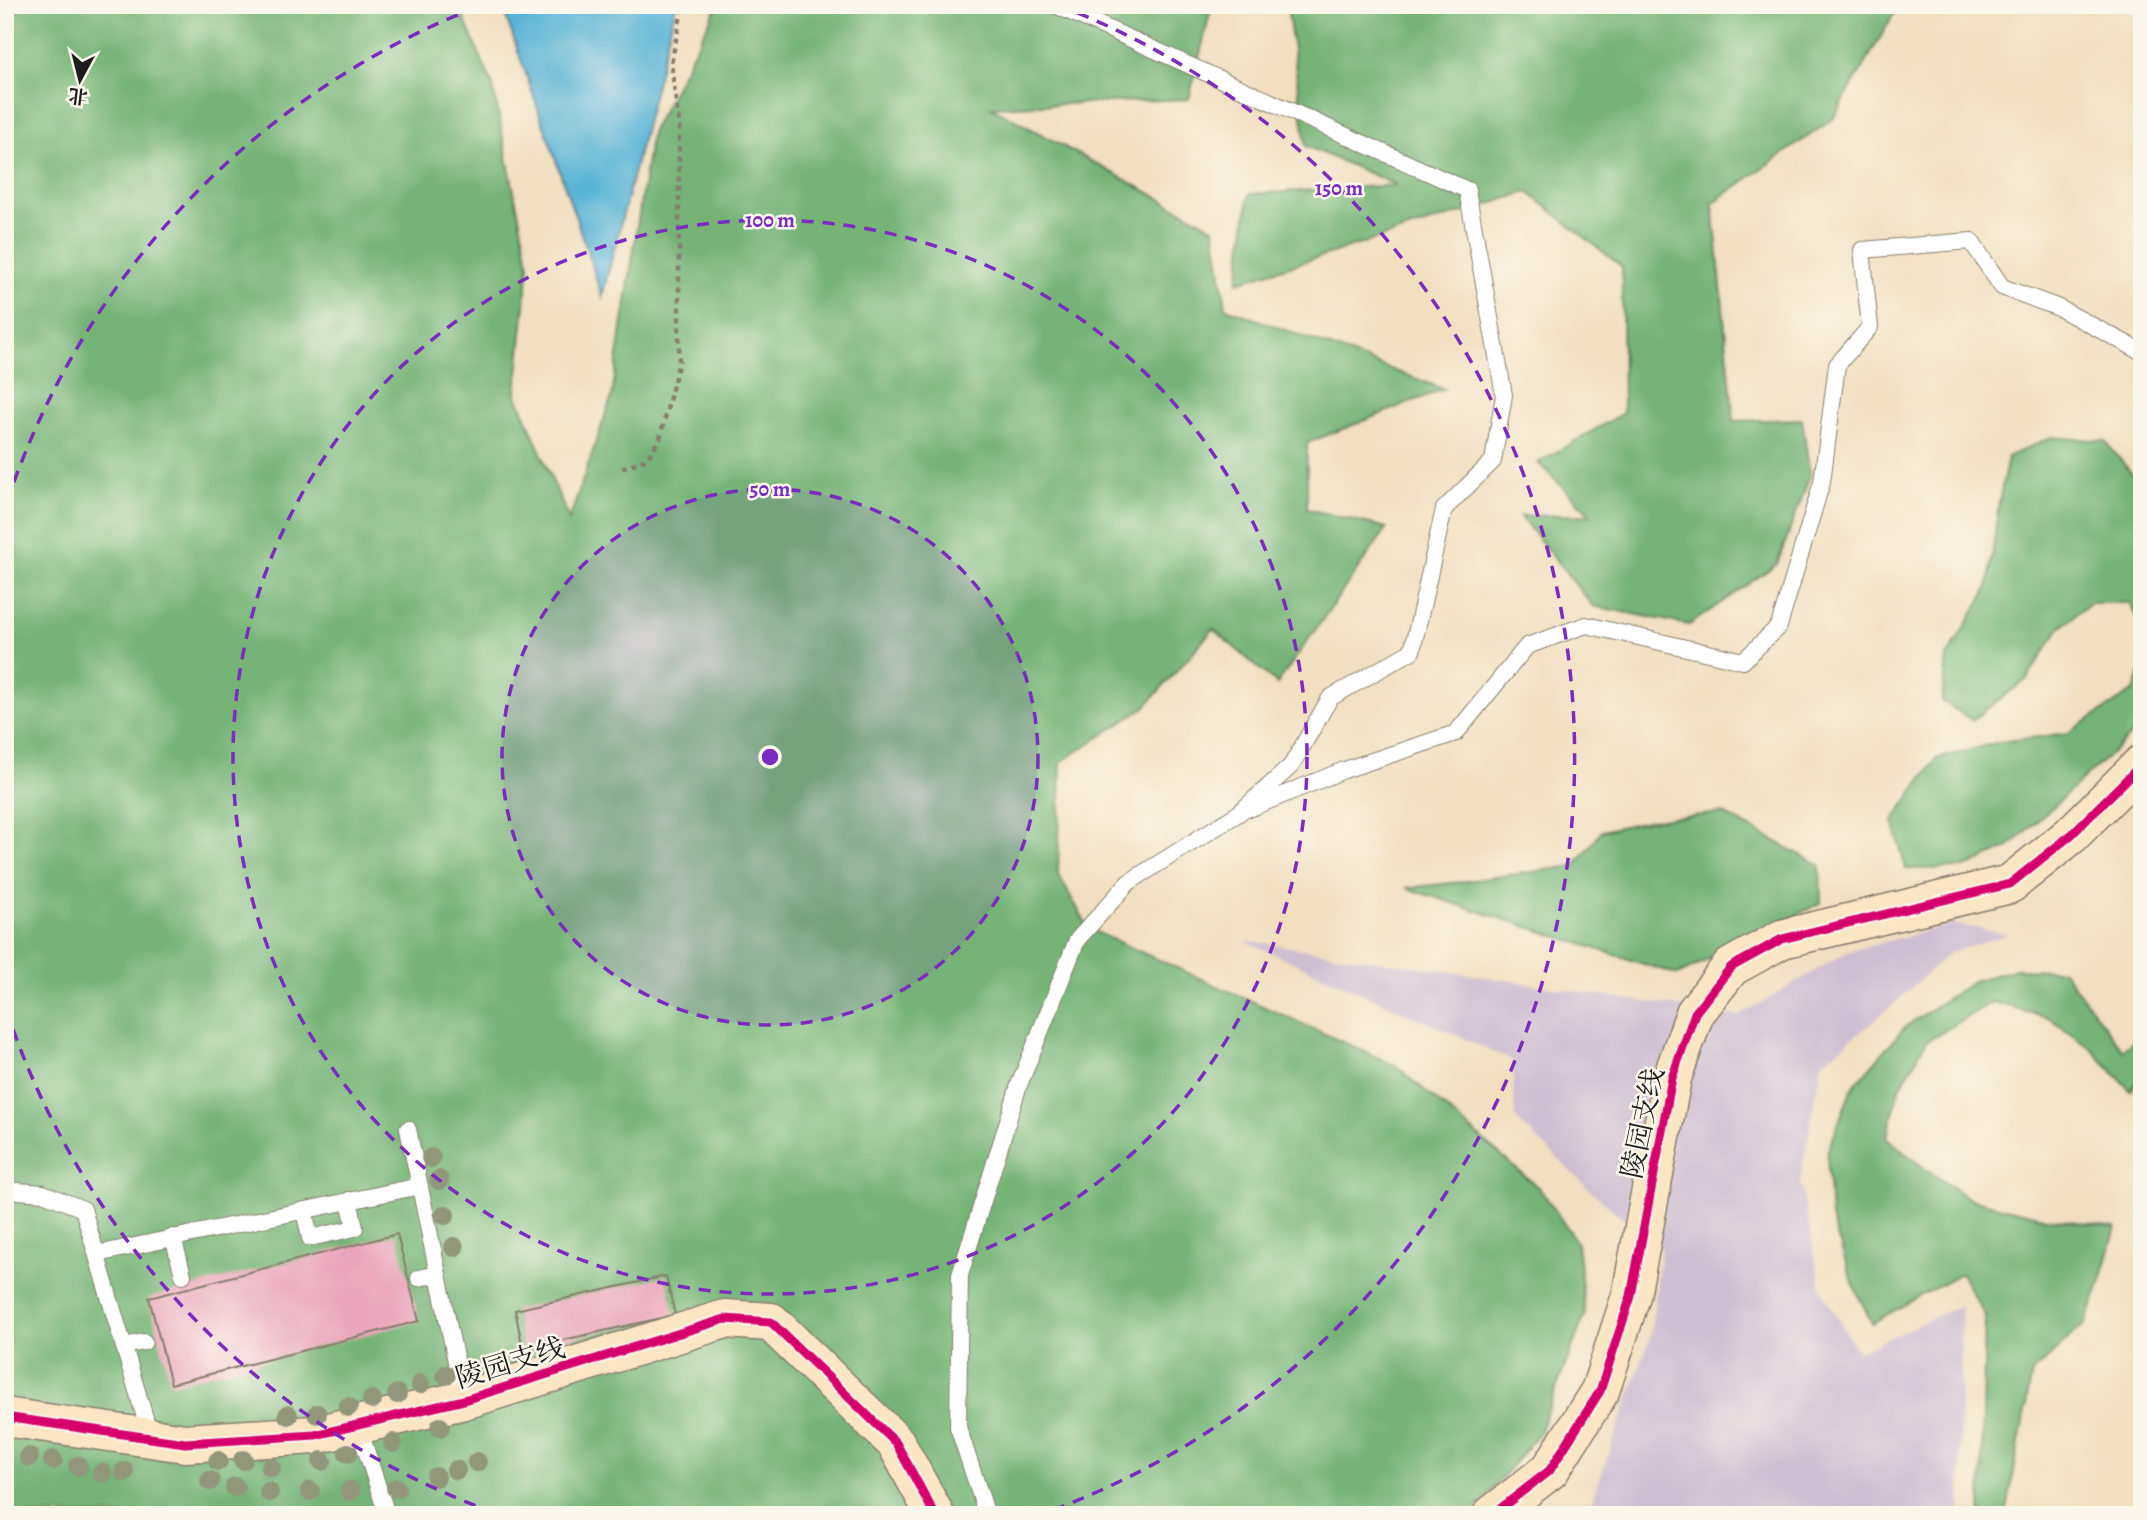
<svg xmlns="http://www.w3.org/2000/svg" width="2147" height="1520" font-family="Alegreya,'Noto Serif SC',serif">
<rect width="100%" height="100%" fill="#fbf7ec"/>
<filter id="ink" filterUnits="userSpaceOnUse"><feTurbulence type="fractalNoise" baseFrequency=".0143" numOctaves="2"/><feDisplacementMap in="SourceGraphic" scale="14" xChannelSelector="R" yChannelSelector="G"/><feConvolveMatrix kernelMatrix="1 2 1 2 8 2 1 2 1" color-interpolation-filters="sRGB"/></filter>
<filter id="wash" filterUnits="userSpaceOnUse"><feTurbulence type="fractalNoise" baseFrequency=".00686" numOctaves="4" result="noise"/><feDisplacementMap in="SourceGraphic" scale="28" xChannelSelector="R" yChannelSelector="G"/><feGaussianBlur stdDeviation="1.57" result="paint"/><feColorMatrix in="noise" values="0 0 0 0 0 0 0 0 0 0 0 0 0 0 0 0 0 1.4 0 .05"/><feComposite in="paint" operator="in"/></filter>
<g filter="url(#wash)">
<rect width="100%" height="100%" fill="#f1dfc0"/>
<!-- industrial -->
<path fill="#cebed1" d="M1953 924 2010 934 1949 953 1893 1005 1822 1063 1800 1181 1822 1291 1858 1352 1961 1305 1960 1515H1587L1650 1338 1661 1249 1603 1202 1515 1118 1512 1060 1243 940 1739 1016 1849 951Z"/>
<!-- forest -->
<path fill="#74b476" stroke="#486849" stroke-width="2" d="M5 5H458L492 83 529 265 516 393 569 520 612 396 651 133 718 5H1212L1189 99 991 107 1214 228 1226 308 1444 389 1307 443V509L1387 528 1277 684 1213 629 1145 707 1061 762 1058 874 1089 929 1395 1065 1541 1190 1577 1243 1585 1314 1539 1433 1471 1515H5Z
M1287 5H1899L1833 119 1713 203 1734 421 1802 419 1810 476 1777 564 1689 625 1593 606 1520 516 1591 515 1538 463 1623 413 1622 267 1528 192 1238 282 1249 194 1396 185 1306 146Z
M2051 437 2105 441 2142 486V629L2130 603H2090L2059 629 2027 679 1972 720 1942 701 1947 657 1988 588 1999 502 2008 457Z
M2142 667V725L2008 848 1964 868 1906 869 1893 821 1936 759 1999 742 2068 733 2134 691Z
M1722 813 1820 865 1821 903 1678 975 1406 888 1460 882 1574 866 1602 831 1651 820Z
M2016 969 2062 970 2123 1050 2142 1034V1073L2131 1091 2092 1049 2048 1017 1992 1002 1926 1042 1899 1089 1887 1138 1925 1169 1970 1199 2046 1218 2116 1227 2101 1281 2086 1323 2032 1372 2006 1515H1981L1985 1316 1961 1273 1872 1323 1855 1288 1831 1218 1827 1153 1852 1088 1905 1027 1973 981Z"/>
<!-- water -->
<path fill="#58b3d6" stroke="#3a6879" stroke-width="2" d="M502 5H676L602 297 589 256Z"/>
<g id="blocks">
<!-- building -->
<path fill="#eaa4bb" d="M397 1234 419 1321 171 1384 149 1298Z
M666 1276 675 1315 523 1349 515 1310Z"/>
</g>
</g>
<g filter="url(#ink)">
<use href="#blocks" fill-opacity="0" stroke="#867e6e" stroke-width="2"/>
<g fill="none" stroke-linecap="round" stroke-linejoin="round">
<defs>
<path id="lane" d="M1251 808 1344 770 1456 733 1527 646 1586 625 1743 661 1779 626 1822 482 1837 365 1870 327 1862 250 1971 241 2002 287 2059 308 2142 352
M408 1129 464 1400
M5 1190 43 1193 83 1209 151 1438
M304 1210 310 1238 355 1228 349 1200
M173 1237 183 1275
M97 1254 420 1186
M419 1278 438 1274
M124 1346 144 1342
M358 1425 387 1515
M987 1515 958 1427 960 1275 1019 1085 1077 940 1129 882 1239 813 1291 766 1330 698 1412 651 1444 509 1493 461 1504 395 1467 190 1055 5"/>
<path id="secondary" d="M5 1417 185 1443 315 1435 464 1400 725 1319 771 1322 896 1443 935 1515
M1492 1515 1550 1470 1600 1391 1631 1296 1672 1078 1695 1013 1731 967 1782 939 2010 884 2071 835 2142 764"/>
</defs>
<!-- lane casing -->
<use href="#lane" stroke="#867e6e" stroke-width="18"/>
<!-- secondary casing -->
<use href="#secondary" stroke="#867e6e" stroke-width="41"/>
<!-- path -->
<path stroke="#867e6e" stroke-width="4.5" stroke-dasharray="5 5" stroke-linecap="butt" d="M622 468 647 459 660 438 679 361V123L671 64 683 5"/>
<!-- lane -->
<use href="#lane" stroke="#fff" stroke-width="16"/>
<!-- secondary -->
<use href="#secondary" stroke="#fbe6c4" stroke-width="38"/>
<defs>
<path id="cycleway" d="M5 1417 185 1443 315 1435 464 1400 725 1319 771 1322 896 1443 935 1515
M1492 1515 1550 1470 1600 1391 1631 1296 1672 1078 1695 1013 1731 967 1782 939 2010 884 2071 835 2142 764"/>
</defs>
<!-- cycleway casing -->
<use href="#cycleway" stroke="#fbf7ec" stroke-width="13"/>
<!-- cycleway -->
<use href="#cycleway" stroke="#d6006c" stroke-width="9"/>
</g>
<!-- trees -->
<g fill="#92977b">
<circle cx="431" cy="1158" r="10"/>
<circle cx="439" cy="1180" r="10"/>
<circle cx="445" cy="1215" r="10"/>
<circle cx="454" cy="1247" r="10"/>
<circle cx="446" cy="1375" r="10"/>
<circle cx="420" cy="1384" r="10"/>
<circle cx="397" cy="1394" r="10"/>
<circle cx="372" cy="1400" r="10"/>
<circle cx="348" cy="1407" r="10"/>
<circle cx="317" cy="1414" r="10"/>
<circle cx="288" cy="1415" r="10"/>
<circle cx="440" cy="1427" r="10"/>
<circle cx="393" cy="1443" r="10"/>
<circle cx="348" cy="1453" r="10"/>
<circle cx="29" cy="1457" r="10"/>
<circle cx="53" cy="1460" r="10"/>
<circle cx="243" cy="1460" r="10"/>
<circle cx="218" cy="1461" r="10"/>
<circle cx="322" cy="1461" r="10"/>
<circle cx="477" cy="1462" r="10"/>
<circle cx="78" cy="1466" r="10"/>
<circle cx="271" cy="1467" r="10"/>
<circle cx="456" cy="1470" r="10"/>
<circle cx="124" cy="1472" r="10"/>
<circle cx="102" cy="1473" r="10"/>
<circle cx="436" cy="1477" r="10"/>
<circle cx="210" cy="1481" r="10"/>
<circle cx="235" cy="1487" r="10"/>
<circle cx="396" cy="1488" r="10"/>
<circle cx="310" cy="1491" r="10"/>
<circle cx="350" cy="1491" r="10"/>
<circle cx="269" cy="1492" r="10"/>
</g>
</g>
<!-- distance rings -->
<circle cx="770" cy="757" r="268" fill="#7b2cbf" fill-opacity=".12"/>
<g fill="none" stroke="#7b2cbf" stroke-width="3.5" stroke-dasharray="12 9">
<circle cx="770" cy="757" r="268"/>
<circle cx="770" cy="757" r="537"/>
<path d="M495 1513A805 805 0 0 1 7 1012M7 502A805 805 0 0 1 482 5M1058 5A805 805 0 0 1 1045 1513"/>
</g>
<g text-anchor="middle" stroke-width="5" stroke-linejoin="round" paint-order="stroke">
<!-- street labels -->
<g font-size="28" fill="#1c1c1c" stroke="#fbf7ec">
<text transform="translate(1642 1123) rotate(-78)" y="10">陵园支线</text>
<text transform="translate(510 1362) rotate(-17)" y="10">陵园支线</text>
</g>
</g>
<circle cx="770" cy="757" r="10" fill="#7b2cbf" stroke="#fbf7ec" stroke-width="3.5"/>
<g font-size="21" text-anchor="middle" font-weight="bold" fill="#7b2cbf" stroke="#fbf7ec" stroke-width="5" stroke-linejoin="round" paint-order="stroke">
<text x="1339" y="195">150 m</text>
<text x="770" y="227">100 m</text>
<text x="770" y="496">50 m</text>
</g>
<!-- margin -->
<rect width="2147" height="1520" fill="none" stroke="#fbf7ec" stroke-width="28"/>
<!-- north arrow -->
<g transform="translate(80 80) rotate(187)" stroke="#fbf7ec" stroke-width="5" paint-order="stroke">
<path d="M0-5L12 26L0 18L-12 26Z" fill="#1c1c1c"/>
<text y="-10" font-size="19" font-weight="bold" text-anchor="middle" fill="#1c1c1c">北</text>
</g>
</svg>
